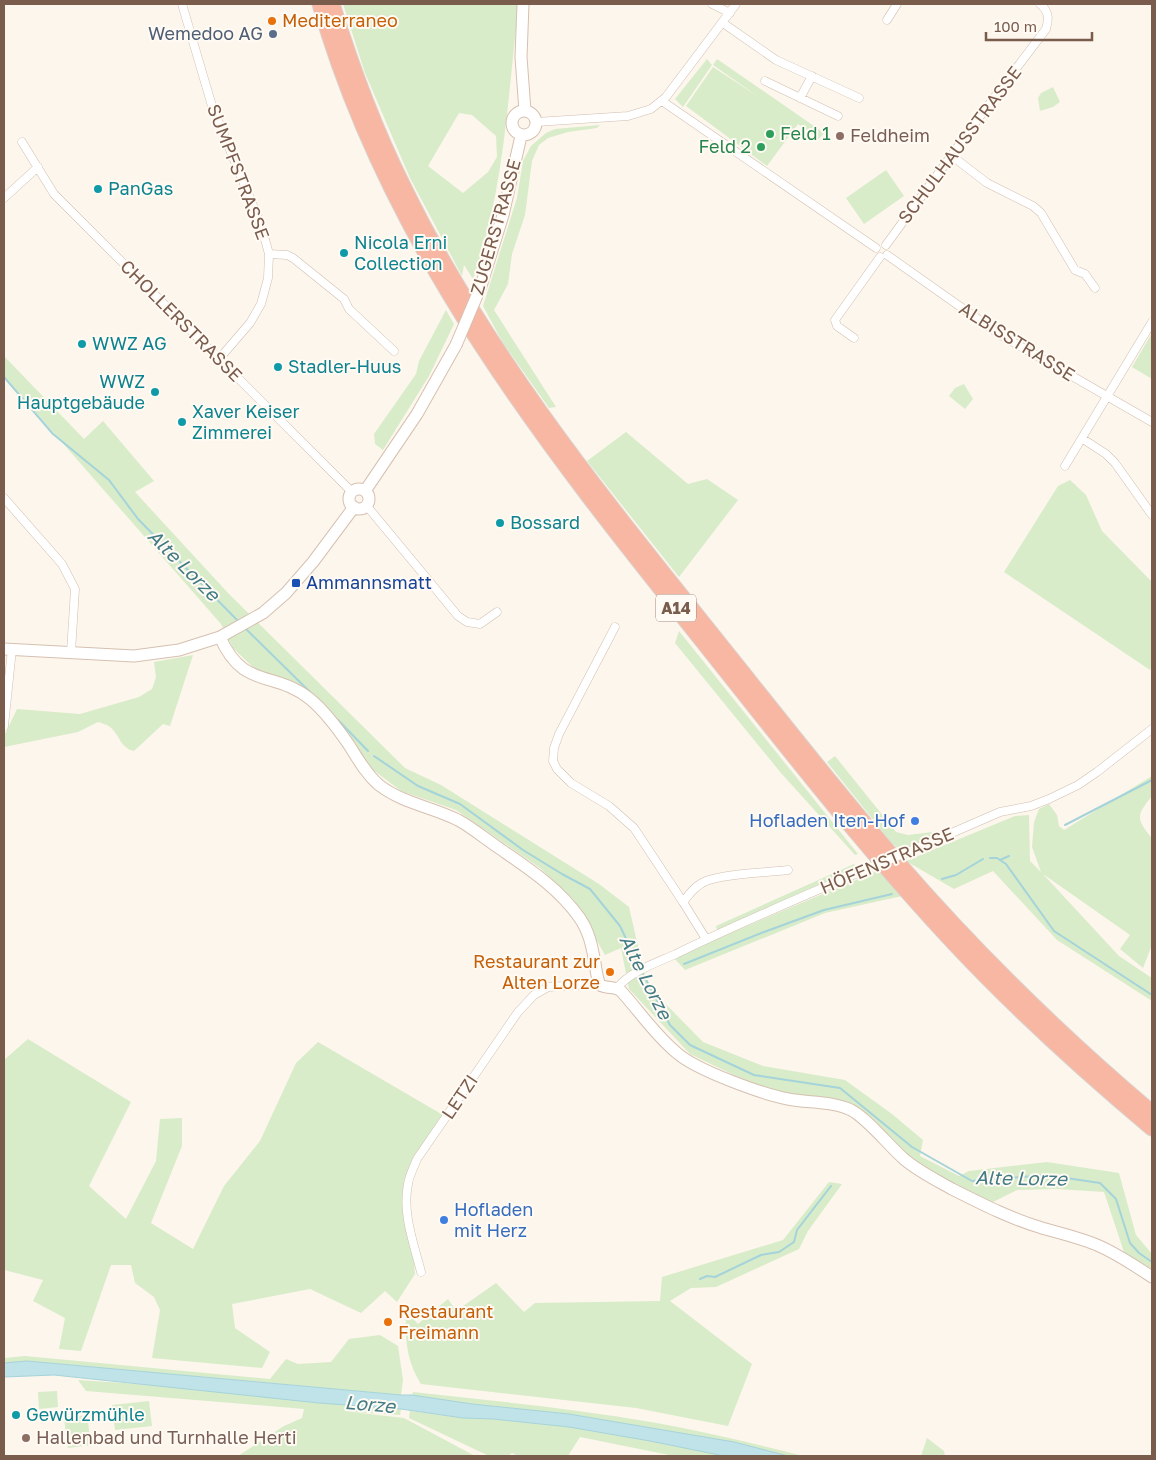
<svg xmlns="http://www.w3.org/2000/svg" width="1156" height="1460" font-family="'Golos Text',sans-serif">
<rect width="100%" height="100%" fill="#fdf6ec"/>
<!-- green -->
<path fill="#d8ecc9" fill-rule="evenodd" d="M343 4H517V19C507 108 503 194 473 279L464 265 462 276 410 178 365 73ZM459 113 472 115 496 136 497 157 488 172 463 193 428 166Z
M707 59 712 65 683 107 675 99Z
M717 59 824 133 819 139 798 124 767 166 686 106 713 67 760 98 713 65Z
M1053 87 1060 102 1053 107 1040 111 1038 98 1041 93Z
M600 125 597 128 568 132 548 138 539 145 532 161 525 215 512 254 508 284 494 310 556 407 549 408 503 343 483 306 517 198 523 161 531 146 546 133 555 129Z
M886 170 904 196 864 224 846 198Z
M446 310 454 324 429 376 383 450 375 444 374 434 416 374 419 361Z
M1152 333V379L1132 367Z
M4 356 84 439 103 421 154 481 135 492 228 593 405 768 441 785 599 884 629 907 643 968 649 987 703 1042 763 1066 845 1080 892 1114 923 1140 920 1156 959 1176 969 1171 1047 1162 1119 1173 1136 1235 1152 1254V1269L1124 1252 1104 1192 1057 1189 1017 1190 993 1202 928 1172 877 1132 854 1108 765 1090 690 1054 629 989 621 948 605 955 574 900 540 868 456 810 401 791 372 769 342 728 295 682 259 673 233 648 221 624 4 376Z
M964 384 973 399 965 409 949 396 955 388Z
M626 432 688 484 707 479 738 500 679 577 587 461Z
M1070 480 1086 495 1102 531 1152 582V666L1150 670 1004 572 1058 486Z
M679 631 858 854 855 855 781 773 675 643Z
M193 655 170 726 163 724 134 751C120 748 120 735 110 727 108 725 102 723 98 722L78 732 4 747V736L17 709 80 714 139 697 152 689 156 677 154 662Z
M835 756 896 832 908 835 932 832V837L899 850 891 842 827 762Z
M1152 776V796C1137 815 1135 818 1152 838V945L1143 968 1120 949 1130 935 1043 874 1119 956 1152 978V1001L1057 940 993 871 954 889 906 861 1015 816 1029 815 1030 861 1041 872 1032 847 1034 822 1039 809 1049 804 1057 815 1059 826 1064 830Z
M854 864 857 868 717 930 716 926Z
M882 869 902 896 825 913 685 970 673 957Z
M28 1039 131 1102 89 1186 126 1219 156 1161 160 1119 182 1118V1146L151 1223 193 1249 224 1186 260 1141 296 1063 318 1042 443 1115 414 1158 404 1180 402 1205 414 1263 415 1274 397 1302 385 1291 361 1313 310 1289 232 1304 235 1328 270 1352 262 1368 152 1358 160 1310 154 1297 135 1283 131 1265H111L81 1351 59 1349 65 1318 33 1301 43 1280 4 1270V1060Z
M829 1182 842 1184 808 1231 799 1249 716 1287 691 1288 670 1301 752 1364 728 1426 636 1408 421 1384C406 1360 405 1339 406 1311L418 1324 448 1299 456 1311 496 1283 524 1312 535 1303 660 1301 662 1277 783 1240Z
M380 1335 398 1346 403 1380 401 1395 61 1364 27 1361 4 1363V1358L25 1356 270 1379 286 1359 298 1364 331 1362 349 1339Z
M78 1380 168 1386 319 1403 401 1409 400 1415 351 1412 404 1418 475 1456H238L284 1426 302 1418 304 1409 86 1391Z
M57 1391 58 1407 39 1409 38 1392Z
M413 1392C492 1401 572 1408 651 1422 702 1431 753 1443 803 1456H788L734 1442 569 1414 472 1404 412 1395Z
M149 1401 152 1426 115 1430 112 1405Z
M410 1411 463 1418 493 1419 569 1427 650 1441 724 1456H674L580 1437 568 1456H518L512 1453 508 1456H489L409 1418Z
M87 1415 91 1445 68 1448 64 1418Z
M927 1438 944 1451 945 1456H921Z"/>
<!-- water -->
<path fill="#bfe3e8" stroke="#a5d3da" d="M27 1361 401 1395H412L472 1404 569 1414 734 1442 788 1456H724L650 1441 569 1427 493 1419 463 1418 401 1409 319 1403 54 1375 4 1377V1363Z"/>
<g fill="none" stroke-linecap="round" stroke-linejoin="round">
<!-- stream -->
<path stroke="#a5d3da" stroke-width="2" d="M4 377 53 434 109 480 138 519 239 622
M246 629 310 692
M338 720 368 751
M374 756 418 786 460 804 523 850 562 874 590 889 620 926 640 968
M1065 825 1152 780
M990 858H997L1006 864 1054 931 1152 995
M1000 860 1009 856
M942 879 956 875 983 859
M684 964 764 932 824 910 892 894
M642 972 670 1025 690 1045 754 1075 840 1088 912 1147 972 1181 1046 1175 1100 1183 1116 1199 1130 1243 1139 1253 1152 1262
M700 1279 707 1276 715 1277 761 1255 779 1252 794 1242 797 1230 831 1186"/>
<defs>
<path id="street" d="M182 4 212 106 261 225 269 254 268 278 261 304 250 323 219 359
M712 4 730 13
M887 20 897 4
M723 23 776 60 859 98
M765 81 838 116
M800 98 812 76
M662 101 876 248
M536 122 628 116 651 109 666 97 736 4
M22 142 54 194 352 492
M952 156 987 183 1033 206 1041 213 1075 270 1085 274 1095 288
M4 198 38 167
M886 245 981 115 1046 29C1049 19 1049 11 1040 4
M269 254 287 255 293 258 344 299 349 309 394 351
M887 255 999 334 1152 422
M854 338 837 326 835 320 880 257
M1083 439 1106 454 1115 463 1152 515
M1065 466 1152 322
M4 498 62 564 75 589 71 652
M366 505 458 616 467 622 480 624 497 612
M615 627 559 734 554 748 553 761 557 769 571 783 609 806 634 828 683 902 706 939
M4 726 12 649
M908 852 1000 812 1031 806 1049 799 1078 785 1097 772 1152 729
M683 902C689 894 696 885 706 881 727 873 765 873 788 870
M617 988C631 971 656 963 676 954 739 923 804 896 869 868
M421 1272C414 1244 402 1214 408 1184 409 1176 414 1167 417 1159L518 1012 534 995 548 987 596 984 599 983"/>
<path id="secondary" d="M523 4 521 57 525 111
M512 123a12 12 0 1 1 24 0a12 12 0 1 1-24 0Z
M481 286 503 215 521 136
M349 499a10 10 0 1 1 20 0a10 10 0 1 1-20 0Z
M365 491 417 414 456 345
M220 637C243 690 274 670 310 699 325 711 338 729 349 745 358 759 366 774 379 785 402 803 432 807 458 820 471 827 483 837 496 846 526 867 557 886 579 917 589 931 592 946 595 963 596 970 597 979 600 985 607 989 615 986 621 991 640 1012 655 1035 677 1053 696 1070 762 1094 788 1099 808 1103 832 1101 851 1110 868 1119 889 1146 904 1159 918 1171 936 1180 952 1189 980 1203 1009 1218 1039 1227 1058 1233 1078 1237 1097 1245 1116 1253 1134 1265 1152 1277
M4 649 134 656 179 650 220 637 263 613 286 593 313 562 354 507"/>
<path id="highway" d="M320 4C389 248 549 449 705 644 786 746 866 849 955 944 1017 1010 1083 1070 1152 1128
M332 4C351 66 374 128 403 186 487 359 611 508 730 657 785 726 840 796 898 863 976 953 1061 1036 1152 1113"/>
</defs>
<!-- street casing -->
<use href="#street" stroke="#d1beb0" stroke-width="9"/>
<!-- secondary casing -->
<use href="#secondary" stroke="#d6c0b0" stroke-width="13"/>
<!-- highway casing -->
<use href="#highway" stroke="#dad1cd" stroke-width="17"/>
<!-- street -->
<use href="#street" stroke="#fff" stroke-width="8"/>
<!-- secondary -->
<use href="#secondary" stroke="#fff" stroke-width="11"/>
<!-- highway -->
<use href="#highway" stroke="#f7b7a3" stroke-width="15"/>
<defs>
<path id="street-bridge" d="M869 868 908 852"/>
<path id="secondary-bridge" d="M456 345 481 286"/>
</defs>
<!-- street-bridge casing -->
<use href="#street-bridge" stroke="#d1beb0" stroke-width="9" stroke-linecap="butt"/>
<!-- secondary-bridge casing -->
<use href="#secondary-bridge" stroke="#d6c0b0" stroke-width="13" stroke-linecap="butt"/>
<!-- street-bridge -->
<use href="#street-bridge" stroke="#fff" stroke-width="8"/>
<!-- secondary-bridge -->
<use href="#secondary-bridge" stroke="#fff" stroke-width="11"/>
</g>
<!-- markers -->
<g fill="#e8710a" stroke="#fffaf3" stroke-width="2">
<circle cx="272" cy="21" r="5"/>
<circle cx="610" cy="972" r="5"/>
<circle cx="388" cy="1322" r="5"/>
</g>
<circle fill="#5c6f8a" stroke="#fffaf3" stroke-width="2" cx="273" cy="34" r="5"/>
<g fill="#2e9e5b" stroke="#fffaf3" stroke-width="2">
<circle cx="770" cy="134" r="5"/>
<circle cx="761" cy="147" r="5"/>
</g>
<g fill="#8d6e63" stroke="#fffaf3" stroke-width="2">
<circle cx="840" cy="136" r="5"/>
<circle cx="26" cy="1438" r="5"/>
</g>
<g fill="#0f9aa8" stroke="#fffaf3" stroke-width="2">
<circle cx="98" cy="189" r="5"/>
<circle cx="344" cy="253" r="5"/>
<circle cx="82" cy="344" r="5"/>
<circle cx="278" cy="367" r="5"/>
<circle cx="155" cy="392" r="5"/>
<circle cx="182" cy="422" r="5"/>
<circle cx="500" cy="523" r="5"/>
<circle cx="16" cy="1415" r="5"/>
</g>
<rect fill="#1a4fb4" stroke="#fffaf3" stroke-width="2" x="291" y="578" width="10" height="10" rx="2.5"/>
<g fill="#3f7fe0" stroke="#fffaf3" stroke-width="2">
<circle cx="915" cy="821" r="5"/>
<circle cx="444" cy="1220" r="5"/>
</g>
<g text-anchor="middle" stroke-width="4" stroke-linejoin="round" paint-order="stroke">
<!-- shield labels -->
<rect fill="#fffaf3" stroke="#a28b7f" stroke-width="1" x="656" y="594.5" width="40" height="27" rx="4"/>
<g font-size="16" font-weight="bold" fill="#7a5c4d">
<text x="676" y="614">A14</text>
</g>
<!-- food labels -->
<g font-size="18" fill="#c56008" stroke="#fffaf3" text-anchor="start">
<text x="282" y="27">Mediterraneo</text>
<text x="600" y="968" text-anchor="end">Restaurant zur<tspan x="600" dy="21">Alten Lorze</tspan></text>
<text x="398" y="1318">Restaurant<tspan x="398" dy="21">Freimann</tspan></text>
</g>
<!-- service labels -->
<g font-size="18" fill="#4e5e75" stroke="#fffaf3" text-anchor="end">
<text x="263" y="40">Wemedoo AG</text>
</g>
<!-- leisure labels -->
<g font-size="18" fill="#27864d" stroke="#fffaf3" text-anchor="start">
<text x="780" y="140">Feld 1</text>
<text x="751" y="153" text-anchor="end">Feld 2</text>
</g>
<!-- education labels -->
<g font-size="18" fill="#785e54" stroke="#fffaf3" text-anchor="start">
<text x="850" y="142">Feldheim</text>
<text x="36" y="1444">Hallenbad und Turnhalle Herti</text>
</g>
<!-- street labels -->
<g font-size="18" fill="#7a5c4d" stroke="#fffaf3">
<text transform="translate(960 145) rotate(-53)" y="6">SCHULHAUSSTRASSE</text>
<text transform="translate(238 172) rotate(69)" y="6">SUMPFSTRASSE</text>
<text transform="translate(496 227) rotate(-74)" y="6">ZUGERSTRASSE</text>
<text transform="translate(181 321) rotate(45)" y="6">CHOLLERSTRASSE</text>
<text transform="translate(1017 342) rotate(32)" y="6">ALBISSTRASSE</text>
<text transform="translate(887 861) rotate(-23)" y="6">HÖFENSTRASSE</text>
<text transform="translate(460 1097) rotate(-56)" y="6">LETZI</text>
</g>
<!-- culture labels -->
<g font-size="18" fill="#0d838f" stroke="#fffaf3" text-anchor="start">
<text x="108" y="195">PanGas</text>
<text x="354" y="249">Nicola Erni<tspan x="354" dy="21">Collection</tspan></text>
<text x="92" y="350">WWZ AG</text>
<text x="288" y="373">Stadler-Huus</text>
<text x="145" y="388" text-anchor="end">WWZ<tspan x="145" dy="21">Hauptgebäude</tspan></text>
<text x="192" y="418">Xaver Keiser<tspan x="192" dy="21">Zimmerei</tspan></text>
<text x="510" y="529">Bossard</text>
<text x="26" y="1421">Gewürzmühle</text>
</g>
<!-- transit labels -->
<g font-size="18" fill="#164399" stroke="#fffaf3" text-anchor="start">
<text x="306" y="589">Ammannsmatt</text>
</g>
<!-- shop labels -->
<g font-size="18" fill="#366cbe" stroke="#fffaf3" text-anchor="end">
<text x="905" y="827">Hofladen Iten-Hof</text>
<text x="454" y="1216" text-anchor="start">Hofladen<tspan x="454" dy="21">mit Herz</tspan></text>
</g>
<!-- water labels -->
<g font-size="19" font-style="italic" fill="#437c86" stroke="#fffaf3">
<text transform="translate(184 565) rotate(45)" y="7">Alte Lorze</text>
<text transform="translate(646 977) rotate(63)" y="7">Alte Lorze</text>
<text transform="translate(1021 1178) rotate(1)" y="7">Alte Lorze</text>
<text transform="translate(370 1404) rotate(5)" y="7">Lorze</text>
</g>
</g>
<!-- border -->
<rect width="1156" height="1460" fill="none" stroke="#7a5c4d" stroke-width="10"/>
<!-- scale -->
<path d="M986 32v8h106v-8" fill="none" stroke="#7a5c4d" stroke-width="2.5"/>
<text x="994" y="32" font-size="15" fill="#7a5c4d" stroke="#fffaf3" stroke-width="4" paint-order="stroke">100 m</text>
</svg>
